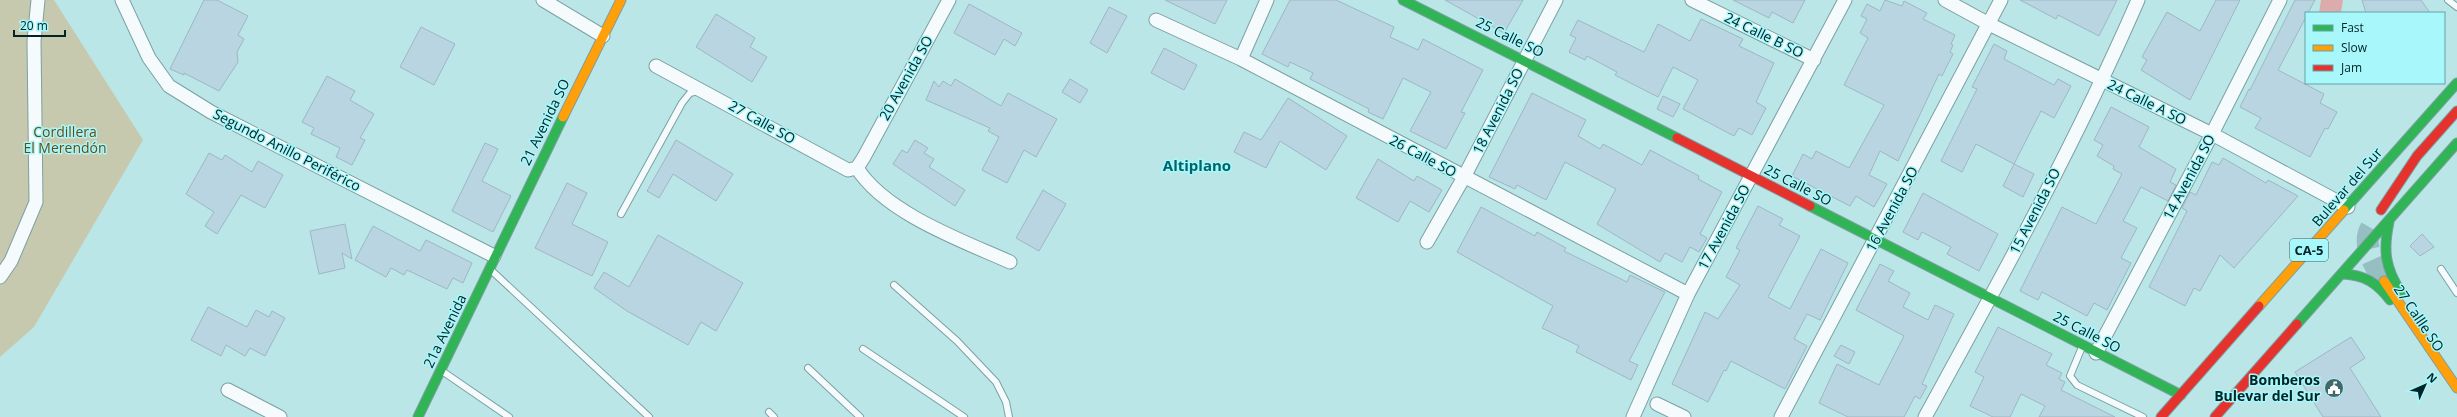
<svg xmlns="http://www.w3.org/2000/svg" width="2457" height="417" font-family="'Open Sans',sans-serif">
<rect width="100%" height="100%" fill="#bae6e8"/>
<!-- green -->
<path fill="#c6c9ae" d="M0 0H54L143 140 34 327 0 357Z"/>
<!-- water -->
<path fill="#dcacac" d="M2321 0H2343L2341 13H2319Z"/>
<!-- building -->
<path fill="#bad5e2" stroke="#9db7c4" d="M204 0H217L248 16 238 35 244 39 237 52 238 62 219 91 184 73V75L170 69Z
M1165 0H1227L1215 24Z
M1290 0H1336L1394 27 1390 37 1418 50 1423 39 1483 70 1461 112 1465 113 1446 149 1410 131 1431 92 1403 78 1383 119 1368 112 1369 109 1310 79 1313 73 1290 62 1288 67 1262 54Z
M1445 0H1523L1504 33Z
M1733 0H1805L1793 23 1772 12 1769 18Z
M1885 0 1902 6 1904 1 1927 13 1923 19 1955 35 1951 44 1953 45 1950 52 1953 54 1942 76 1939 74 1898 161 1880 151 1869 175 1887 184 1874 207 1856 196 1850 206 1792 176 1803 154 1812 159 1816 151 1849 168 1884 105 1844 85 1868 38 1860 33 1867 19 1861 16 1867 4 1880 11Z
M2020 0H2117L2099 36 2058 15 2056 19Z
M2216 0H2240L2190 100 2141 70 2147 60 2142 57 2167 12 2200 31Z
M2295 0H2315L2308 13H2306V17L2278 70 2324 94 2320 103 2337 112 2328 129 2325 128 2310 157 2255 128 2261 118 2240 107 2249 89 2250 90Z
M2362 0H2421L2430 13H2366Z
M969 4 1022 33 1015 46 1004 39 995 55 954 33Z
M1109 7 1127 16 1107 53 1090 43Z
M716 14 755 38 750 47 767 57 752 82 696 47Z
M1701 19 1743 39 1739 46 1774 63 1756 102 1766 108 1752 135 1739 128 1734 136 1683 109 1698 80 1673 67 1658 97 1615 75 1617 72 1587 56 1585 60 1569 52 1576 38 1570 35 1578 20 1644 52 1658 24 1690 41Z
M421 27 455 44 434 85 400 67Z
M1994 44 2007 51 2004 59 2054 85 2058 79 2071 86 2054 118 2041 111 2014 164 1976 144 1962 172 1941 161 1977 89 1972 87Z
M1164 48 1197 65 1184 90 1151 73Z
M327 76 355 91 350 100 374 114 360 138 365 140 352 165 336 157 340 148 311 134 314 128 302 122Z
M955 79 1001 106 1008 93 1057 119 1036 157 1024 150 1007 183 982 170 999 137 988 131 990 128 926 100 934 81 939 87 943 81 951 86Z
M1070 79 1088 90 1080 103 1062 92Z
M1532 93 1586 120 1578 136 1600 149 1603 144 1642 165 1650 150 1699 176 1698 179 1722 192 1700 234 1707 238 1699 252 1690 247 1682 262 1665 253 1660 262 1597 224 1616 189 1565 162 1546 200 1517 185 1515 189 1489 177Z
M1663 96 1680 104 1673 117 1657 109Z
M1288 98 1347 136 1326 170 1280 141 1266 168 1234 152 1244 132 1261 140Z
M2111 107 2149 127 2139 147 2176 169 2170 182 2176 185 2168 201 2141 187 2123 221 2137 228 2121 258 2131 263 2107 310 2094 303 2087 316 2042 292 2038 300 2020 291 2062 207 2096 224 2122 174 2113 169 2114 166 2097 156 2103 145 2094 140Z
M676 140 733 174 716 201 673 174 659 198 647 191Z
M915 140 928 148 924 153 934 159 929 167 965 190 955 206 893 164 902 150 907 153Z
M485 143 498 149 482 181 511 196 493 232 452 211Z
M209 153 222 160 225 155 252 172 258 161 283 175 265 208 241 195 217 234 205 226 214 212 186 194Z
M2223 158 2266 183 2268 180 2298 196 2234 268 2220 255 2200 291 2194 288 2185 306 2149 287 2187 211 2182 208 2190 192 2196 195 2212 162 2219 165Z
M1378 159 1414 181 1417 176 1442 190 1429 212 1410 201 1398 222 1356 198Z
M2014 164 2034 174 2023 197 2003 186Z
M567 183 587 193 572 224 608 242 592 276 535 248Z
M1043 190 1066 204 1039 251 1016 238Z
M1923 193 1998 234 1979 271 1947 254 1951 247 1922 232 1918 240 1903 232Z
M1758 206 1783 219 1779 225 1800 236 1768 297 1790 309 1821 249 1848 263 1820 320 1807 314 1794 339 1807 346 1785 389 1731 361 1726 371 1724 370 1708 402 1672 384 1705 312 1718 319 1740 285 1726 277 1740 250 1736 248Z
M1481 207 1535 236 1537 232 1566 248 1564 251 1627 282 1630 275 1665 292 1629 361 1638 365 1631 380 1576 352 1579 346 1542 328 1553 306 1457 252Z
M345 224 352 259 342 253 345 268 319 274 310 231Z
M373 226 420 251 426 240 472 263 463 283 453 278 447 289 407 270 404 275 391 268 386 277 355 260Z
M2422 234 2434 247 2420 256 2410 246Z
M658 235 743 283 716 331 701 322 688 345 627 311 594 288 604 272 629 287Z
M1880 264 1894 271 1888 281 1910 293 1903 307 1928 320 1935 305 1954 314 1922 384 1927 386 1920 399 1915 396 1904 417H1848L1819 403 1837 364 1879 385 1904 336 1856 310Z
M208 307 247 327 256 310 269 317 272 311 285 318 265 356 250 348 245 356 226 345 221 356 191 340Z
M1998 327 2052 354 2046 365 2062 373 2059 379 2065 382 2061 390 2115 417H2039L2045 406 2021 394 2010 417H1993L1970 406 1984 377 1975 372Z
M2351 337 2365 358 2350 368 2381 417H2323L2295 372Z
M1841 345 1855 352 1849 364 1834 356Z"/>
<g fill="none" stroke-linecap="round" stroke-linejoin="round">
<!-- highway-tunnel -->
<path stroke="#95bfc1" stroke-width="22" stroke-dasharray="22 11" stroke-linecap="butt" d="M2371 228C2361 245 2376 267 2384 281"/>
<defs>
<path id="lane" d="M2448 0 2457 7
M621 214 682 103 690 93 698 91
M2441 269 2457 293
M492 271 649 417
M894 285 957 341 996 382 1006 402 1009 417
M2082 347 2070 376 2077 385 2143 417
M863 349 964 417
M808 368 860 417
M442 371 509 417
M769 412 774 417"/>
<path id="street" d="M122 0 149 58 169 86 211 112 494 256
M543 0 603 36
M1692 0 1814 60
M1945 0 1989 24 2212 134 2348 207
M1156 20 1241 59 1688 294
M1241 59 1267 0
M656 66 848 170 857 168 864 157 949 0
M857 168C885 213 963 241 1010 262
M1427 242 1464 177 1556 0
M0 277 11 261 36 202 34 41 38 0
M2096 353 2212 134 2280 0
M228 390 280 417
M1657 404 1684 417
M1633 417 1688 294 1845 0
M1781 417 2001 0
M1925 417C2000 280 2076 143 2138 0"/>
<path id="fast" d="M1403 0 1677 138
M1810 206 2181 395
M2344 210 2457 83
M2389 222C2383 250 2385 268 2401 292
M2343 274C2365 275 2377 283 2390 300
M2297 324 2457 143
M418 417 563 117"/>
<path id="slow" d="M563 117 621 0
M2384 281 2457 388
M2259 306 2344 210"/>
<path id="jam" d="M1677 138 1810 206
M2381 210 2417 156 2457 111
M2161 417 2259 306
M2215 417 2297 324"/>
</defs>
<!-- lane casing -->
<use href="#lane" stroke="#7ca0a2" stroke-width="8"/>
<!-- street casing -->
<use href="#street" stroke="#7ca0a2" stroke-width="15"/>
<!-- fast casing -->
<use href="#fast" stroke="#7ca0a2" stroke-width="11"/>
<!-- slow casing -->
<use href="#slow" stroke="#7ca0a2" stroke-width="11"/>
<!-- jam casing -->
<use href="#jam" stroke="#7ca0a2" stroke-width="11"/>
<!-- lane -->
<use href="#lane" stroke="#f5fbfc" stroke-width="6"/>
<!-- street -->
<use href="#street" stroke="#f5fbfc" stroke-width="13"/>
<!-- fast -->
<use href="#fast" stroke="#30b455" stroke-width="9"/>
<!-- slow -->
<use href="#slow" stroke="#ff9f0a" stroke-width="9"/>
<!-- jam -->
<use href="#jam" stroke="#e5322d" stroke-width="9"/>
</g>
<!-- icons -->
<defs>
<symbol id="civic-disc" viewBox="-11 -11 22 22"><circle r="9.5" fill="#42686a" stroke="#a7f7fb"/><path d="M-.6-6.5H3V-4.5H.6V-3L4-1V1h2V6H-6V1h2V-1L-.6-3ZM-1.2 2.5V6h2.4V2.5Z" fill="#fff"/></symbol>
</defs>
<g fill-rule="evenodd">
<use href="#civic-disc" x="2323" y="377" width="22" height="22"/>
</g>
<g text-anchor="middle" stroke-width="3" stroke-linejoin="round" paint-order="stroke">
<!-- shield labels -->
<rect fill="#a7f7fb" stroke="#336366" stroke-width="1" x="2290" y="239" width="38" height="22" rx="3"/>
<g font-size="13" font-weight="bold" fill="#012426">
<text x="2309" y="255">CA-5</text>
</g>
<!-- street labels -->
<g font-size="14" fill="#012426" stroke="#a7f7fb">
<text transform="translate(1764 35) rotate(26)" y="5">24 Calle B SO</text>
<text transform="translate(1510 37) rotate(26)" y="5">25 Calle SO</text>
<text transform="translate(906 78) rotate(-61)" y="5">20 Avenida SO</text>
<text transform="translate(2147 102) rotate(26)" y="5">24 Calle A SO</text>
<text transform="translate(1498 111) rotate(-63)" y="5">18 Avenida SO</text>
<text transform="translate(545 122) rotate(-64)" y="5">21 Avenida SO</text>
<text transform="translate(762 122) rotate(29)" y="5">27 Calle SO</text>
<text transform="translate(287 150) rotate(27)" y="5">Segundo Anillo Periférico</text>
<text transform="translate(1423 156) rotate(28)" y="5">26 Calle SO</text>
<text transform="translate(2189 177) rotate(-62)" y="5">14 Avenida SO</text>
<text transform="translate(1798 185) rotate(27)" y="5">25 Calle SO</text>
<text transform="translate(2347 187) rotate(-49)" y="5">Bulevar del Sur</text>
<text transform="translate(1892 209) rotate(-62)" y="5">16 Avenida SO</text>
<text transform="translate(2035 211) rotate(-63)" y="5">15 Avenida SO</text>
<text transform="translate(1724 227) rotate(-62)" y="5">17 Avenida SO</text>
<text transform="translate(2419 318) rotate(56)" y="5">27 Callle SO</text>
<text transform="translate(445 331) rotate(-64)" y="5">21a Avenida</text>
<text transform="translate(2087 332) rotate(27)" y="5">25 Calle SO</text>
</g>
<!-- park labels -->
<g font-size="14" fill="#684b11" stroke="#a7f7fb">
<text x="65" y="137">Cordillera<tspan x="65" dy="16">El Merendón</tspan></text>
</g>
<!-- poi labels -->
<g font-size="14" font-weight="bold" fill="#012426" stroke="#a7f7fb" text-anchor="end">
<text x="2320" y="385">Bomberos<tspan x="2320" dy="16">Bulevar del Sur</tspan></text>
</g>
<!-- neighbourhood labels -->
<g font-size="15" font-weight="bold" fill="#006569" stroke="#a7f7fb">
<text x="1197" y="171">Altiplano</text>
</g>
</g>
<!-- legend -->
<rect x="2305" y="12" width="140" height="72" fill="#a7f7fb" stroke="#65a3a6"/>
<rect x="2313" y="25" width="20" height="6" fill="#30b455" stroke="#65a3a6"/>
<text x="2341" y="32" font-size="12" fill="#012426">Fast</text>
<rect x="2313" y="45" width="20" height="6" fill="#ff9f0a" stroke="#65a3a6"/>
<text x="2341" y="52" font-size="12" fill="#012426">Slow</text>
<rect x="2313" y="65" width="20" height="6" fill="#e5322d" stroke="#65a3a6"/>
<text x="2341" y="72" font-size="12" fill="#012426">Jam</text>
<!-- north arrow -->
<g transform="translate(2425 385) rotate(45)" stroke="#a7f7fb" stroke-width="3" paint-order="stroke">
<path d="M0-3L7 15L0 10L-7 15Z" fill="#012426"/>
<text y="-6" font-size="11" font-weight="bold" text-anchor="middle" fill="#012426">N</text>
</g>
<!-- scale -->
<path d="M14 30v6h51v-6" fill="none" stroke="#012426" stroke-width="2"/>
<text x="20" y="30" font-size="12" fill="#012426" stroke="#a7f7fb" stroke-width="3" paint-order="stroke">20 m</text>
</svg>
